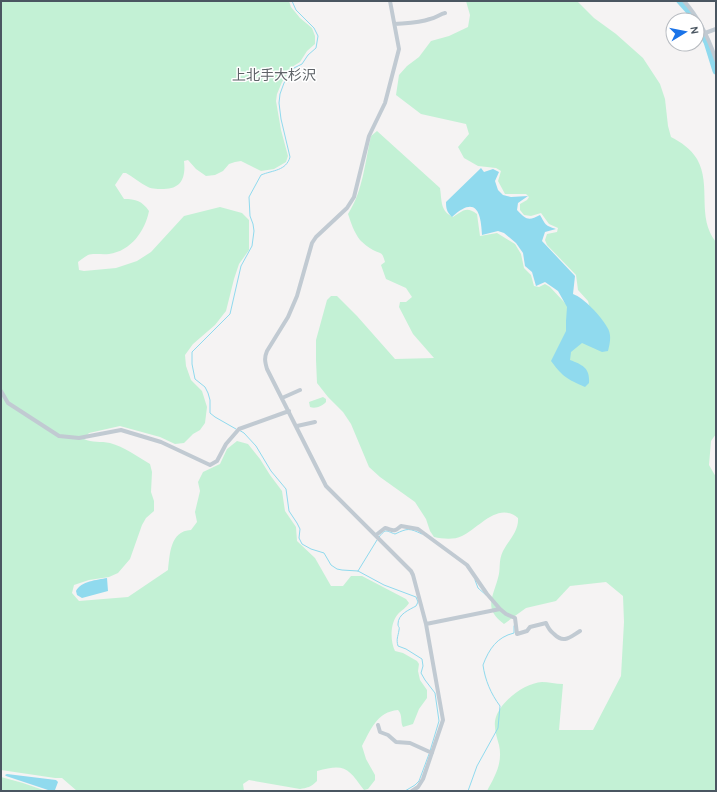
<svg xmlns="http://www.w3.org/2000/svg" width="717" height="792" font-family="Karla,'Noto Sans JP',sans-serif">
<rect width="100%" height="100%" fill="#f5f3f3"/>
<!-- green -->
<path fill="#c3f1d5" d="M1 1H289L291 7 300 18 312 28 315 36V44L307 51 300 62 292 67 282 82 277 94 276 101 281 130 288 156 286 162 274 169 261 171 241 161 235 162 229 164 223 171 215 175 206 176 196 169 188 160 184 161C186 178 181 189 164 189 159 189 152 189 148 187 140 183 133 177 126 173H123L115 185 124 199C136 199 142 201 149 211 145 231 131 251 109 254 103 255 93 253 88 255 84 257 81 260 78 262L79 270 84 271 116 268 137 261 151 252 184 216 220 207 242 213 249 220V250L239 264 234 279 226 311 215 325 193 344 185 355 186 366 191 380 202 391 207 407 205 423 200 430 193 434 184 443 175 444 160 437 120 426 89 433 84 439C92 443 101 441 110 443 124 447 137 456 150 464L152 472 151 492 154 501V511L146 518 142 525 130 559 118 573 109 577 89 580 74 585 72 593 79 601 128 597 168 570C170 554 170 531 191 530L197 522 195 512 200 491 198 482 203 472 220 464 227 449 237 441 248 444 260 459 270 475 282 491 285 511 296 527 297 541 315 558 331 586H343L351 576H362L406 599 409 603C406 608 402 610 398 614 390 623 390 641 395 651L403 653 417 661 419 664 418 671 420 680 427 690V698L419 709 413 724 403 727C400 722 403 715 398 710 377 712 371 729 362 746L366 759 375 775V780L368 789 364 790C348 768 345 763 317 771V781C311 787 307 788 300 789L249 780 243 784 244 791H77L62 778H55L1 770Z
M466 1H577L594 18 616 34 643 58 660 84 665 99 668 126 671 137C681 142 691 149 697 159 712 185 696 217 716 242V434L711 441 709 465 716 477V791H487C495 776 503 763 499 745 497 738 494 729 495 721 498 703 524 683 542 682 548 682 556 684 563 684L559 730H593L621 676 624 622 623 596 606 582 570 586 556 601 526 608 504 624C483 609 493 597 498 578 501 569 498 561 503 551 509 540 519 531 518 518 498 501 479 528 462 536 454 540 443 539 434 537L430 531 426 519 415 502 380 477 369 467 351 424 343 412 328 397 317 383 316 360V340L327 300 331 296H337L357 316 395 359 434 358 413 334 399 307 400 302H406L412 297 406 288 386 279 381 265 385 262C382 251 381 254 373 250 369 248 363 243 360 240 354 232 351 223 348 214 363 191 365 162 371 136L377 131 440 188C442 201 440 211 453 217 463 211 466 206 477 214L480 236 497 233 515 244 521 254 524 268 531 275 534 286 539 287 545 284 550 287 579 318 592 316 588 301 578 290 576 275 547 245 545 240 547 234 557 232 558 228 549 224 541 213 531 216 524 215 520 210V204L527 200 529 197 526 194H505L498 181 501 171 496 168 478 166 464 158 458 147 469 134 466 124 421 114 396 95 399 75 407 66 419 57 431 41 449 36 468 27 470 15Z
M323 397 326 399V402C322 406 316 409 310 407L309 402Z
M1 777 23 783 46 791H1Z"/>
<!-- water -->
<path fill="#90daee" d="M481 168 484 172 493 169 499 172 495 181 498 190 503 195 511 197 528 196 518 203 517 210C526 220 529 221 540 215 546 225 544 225 556 229L545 232 542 241 575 276 573 294C584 298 601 316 607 327 612 334 610 343 608 351L602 352 582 343 571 352 570 360C583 365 590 368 589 383L585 387C567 379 563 377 551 361L566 331V321L567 307 558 291 545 282 536 286 532 272 525 266 523 253 516 243 504 233 498 231 482 235C481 212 476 195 452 217 447 212 446 209 446 202Z
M107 578 108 591 82 598 77 595 76 591C81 581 97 580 107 578Z
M7 774 56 780 58 782 55 790 51 791 6 776 5 775Z"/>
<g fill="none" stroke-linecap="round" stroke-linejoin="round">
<!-- stream -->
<path stroke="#90daee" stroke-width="1" d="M236 429 215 417 210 413V400L208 393 205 387 195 379 192 364V352L230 314 241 266 252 246 254 231 253 224 250 216 249 197 261 175C273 170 286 171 290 157L281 119 279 103 280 94 284 83 294 68 302 64 308 55 316 48 318 36 314 28 296 10 292 1
M239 430 244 433 256 446 271 471 286 489 289 511 297 523 300 529 299 538 302 544 311 549 324 553 331 565 337 569 342 570 358 571 384 585 416 597 418 602 416 606C409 610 398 614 398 624 398 628 400 626 399 630 398 637 396 639 398 646L406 649 422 659 423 666 421 673 425 680 435 693 439 721 430 751
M379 537C386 528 386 531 395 534 408 528 409 528 422 534
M358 571 377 540
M475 580 478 588 486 595
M405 791 415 785 419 781 429 754
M468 791 477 766 498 728 500 706C491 694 485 680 483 665 489 649 497 637 514 633V626"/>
<!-- river -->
<path stroke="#90daee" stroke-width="7" d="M680 1 689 11 694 20
M697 24 707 42 716 71"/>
<!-- street -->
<path stroke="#c1cad2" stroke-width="4" d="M390 1 399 49 385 103 369 136 354 197 347 208 316 237 312 243 297 296 288 317 267 351C264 358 265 362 267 369L326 486 411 571 413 575 426 624 443 720 423 779 418 787 412 791
M684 1C699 18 709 39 716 60
M395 24C407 23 419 23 430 19 436 18 440 14 445 13
M705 33 716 29
M1 391 8 403 59 436 79 438 121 430 161 442 210 465 217 461 226 444 239 429 289 411
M282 398 300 390
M297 426 315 422
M376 535 385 528C393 530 393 533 401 526L418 529 467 565 487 594 500 609
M426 624 500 609 506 614 515 618 517 634 527 631 530 627 546 623C548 628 550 631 554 634 564 644 570 637 580 631
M378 725 380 732 388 735 396 742 410 743 432 753"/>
</g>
<g text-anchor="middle" stroke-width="3" stroke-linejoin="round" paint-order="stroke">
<!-- quarter labels -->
<g font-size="14" fill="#5f6368" stroke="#fff">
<text x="274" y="80">上北手大杉沢</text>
</g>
</g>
<!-- border -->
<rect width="717" height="792" fill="none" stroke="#4a5661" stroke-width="4"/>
<!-- north arrow -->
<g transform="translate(685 32) rotate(80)"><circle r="19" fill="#ffffff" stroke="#b7bbc0"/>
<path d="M0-3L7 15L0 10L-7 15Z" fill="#1a73e8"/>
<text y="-6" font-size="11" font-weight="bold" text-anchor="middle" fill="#4a5661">N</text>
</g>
</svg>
